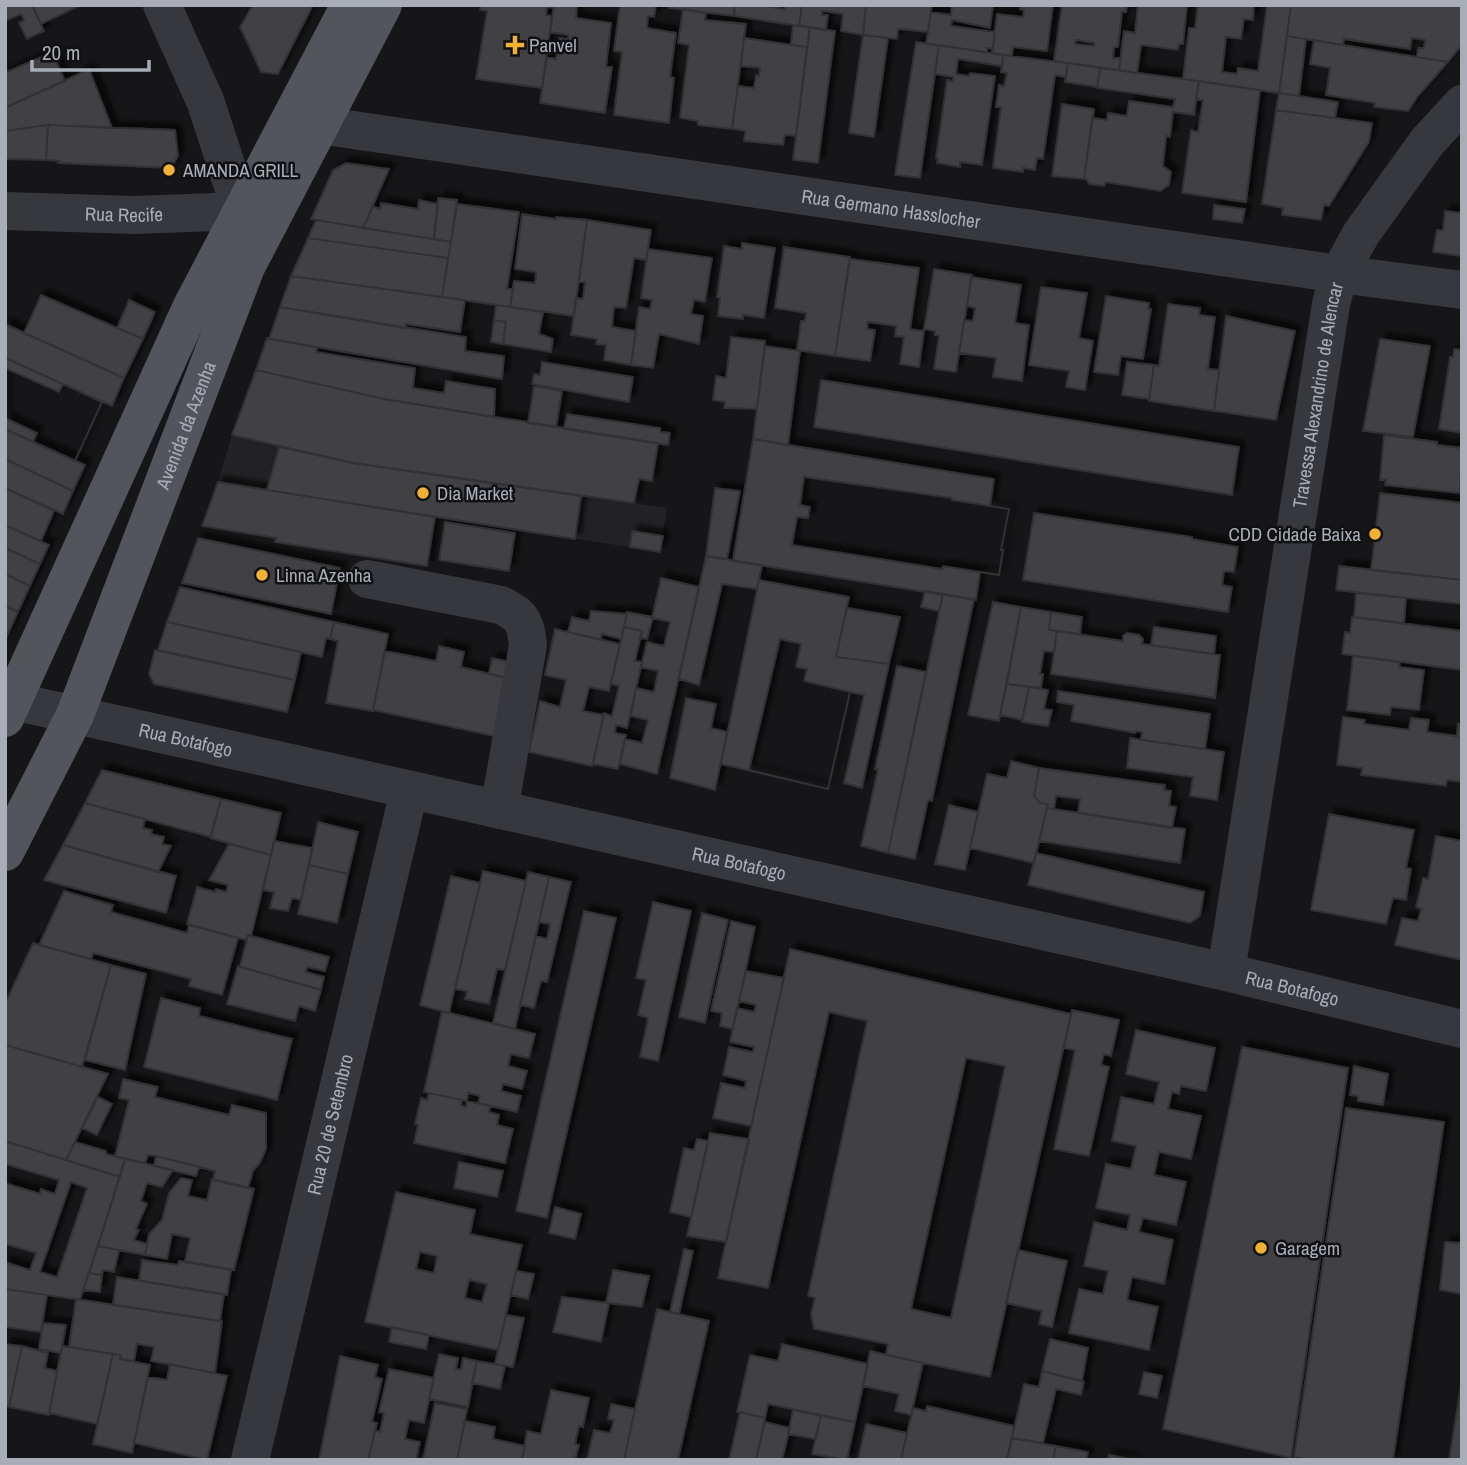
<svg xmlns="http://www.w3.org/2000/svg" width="1467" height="1465" font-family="'Archivo Narrow',sans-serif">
<defs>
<filter id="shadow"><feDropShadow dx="6" dy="-6" stdDeviation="2" flood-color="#0009"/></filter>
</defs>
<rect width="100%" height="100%" fill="#161618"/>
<!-- built -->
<path fill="#222225" d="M232 435 353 463 667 508 660 552 218 482Z"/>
<!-- building -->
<path fill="#404145" stroke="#303034" stroke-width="2" fill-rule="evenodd" filter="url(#shadow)" d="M5 5H32L44 31 27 39 19 23 24 20 21 14 5 21Z
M32 5H81L41 24Z
M253 5H313L278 74 261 72 240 27Z
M481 5H554L553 8 547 7 546 15 552 16 542 88 476 79 487 11 480 10Z
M554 5H577L576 18 611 23 606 67H612L605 113 540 103 547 57 556 59 559 38 568 39V35L550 32Z
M620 5H656L654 17 648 16 647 28 676 33 670 77 674 78 669 123 614 115 622 52 614 51Z
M670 5H735L734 16 669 8Z
M735 5H757L785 9V5H802L799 26 734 16Z
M802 5H866L863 35 841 31 843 14 822 11V15H828L826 30 799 26Z
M866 5H932L928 32 898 29 897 39 863 35Z
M952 5H993L990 28 952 20 951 26 995 32 993 49 987 48V52L926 44 931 12 951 15Z
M1021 5H1053L1047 51 1013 47 1012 56 992 53 997 14 1023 17 1024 10 1020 9Z
M1062 5H1127L1126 12H1122L1118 47H1114L1113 58H1121L1119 70 1054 61ZM1076 40 1094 43V46L1075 44Z
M1138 5H1187L1183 44H1179L1178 50 1141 45 1137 73 1119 70 1124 31 1135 33Z
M1198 5H1254L1253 20 1244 19 1241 39 1226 37 1222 72 1237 74 1238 68 1258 71 1267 5H1291L1279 93 1183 79 1189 28H1195Z
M1291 5H1462V45L1448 62 1417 57 1418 48H1424L1425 40 1412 38 1410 49 1344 39 1343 45 1287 36Z
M683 9 706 13 705 20 746 24 732 129 698 125V121L680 118 689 45 678 43Z
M793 25 810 27 807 47 791 45Z
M810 27 835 31 818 163 793 160Z
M863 35 888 38 874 137 849 133Z
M1287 36 1306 39 1299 96 1279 93Z
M744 38 807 47 796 136 785 135 783 145 744 141 745 131 732 129 738 86 754 88 756 75 759 76 760 68 741 66Z
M1314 40 1343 45 1448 62 1418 96 1408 111 1374 107 1375 103 1326 95 1330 68 1310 64Z
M916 42 939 45 920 178 895 175Z
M939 45 1003 55 1002 66 958 59 956 74 969 76 970 73 995 76 982 165 960 162V167L937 163 938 158H936L947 80 953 81V77L935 74Z
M52 52 65 81 5 108V73Z
M1003 55 1068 63 1066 77 1055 75 1043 159 1037 158 1035 170 1023 168V172L993 168 1001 107H996L999 85 1004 86 1007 73 1001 72Z
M1068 63 1100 68 1097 87 1065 82Z
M1100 68 1199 81 1194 115 1173 112 1170 137 1166 136 1163 166 1171 172 1169 185 1160 191 1106 182 1104 186 1089 184 1087 180 1084 179 1092 118 1107 120 1108 113 1127 116 1129 101 1173 107 1175 99 1097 88Z
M89 69 112 128 48 125 5 131V108Z
M1199 81 1260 90 1246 202 1182 193 1191 130 1198 132 1203 100 1196 99Z
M1279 93 1338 102 1335 118 1276 110Z
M1062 104 1094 109 1084 179 1052 176Z
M1276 110 1372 123 1369 142 1329 206 1324 205 1321 220 1282 215 1283 208 1262 204Z
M48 125 46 160 5 159V131Z
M48 125 175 130 178 156 171 168 58 163 59 161 46 160Z
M346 163 389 169 363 228 311 219 333 170Z
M438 198 457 200 451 242 434 239Z
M419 200 438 204 434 239 363 228 373 206 380 209 381 203 418 209Z
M457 204 519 212 507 289H513L510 307 442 297Z
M1214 205 1245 209 1242 223 1213 219Z
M1445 211 1462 213V256L1433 252 1437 230H1443Z
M522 214 556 219V217L587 220 574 316 510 307 514 281 535 283 536 272 515 269Z
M316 220 451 242 448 258 308 238Z
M587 220 651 230 646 260 634 258 626 308 614 307 612 327 636 331 631 365 604 360 606 345 596 344 597 339 571 335 576 298 583 299 585 282H579Z
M308 238 448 258 442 297 291 276Z
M742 243 775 248 764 318 743 315V319L718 316 720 298 717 297 724 246 742 249Z
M784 247 850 257 835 356 797 350 801 321H805L806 313 775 308Z
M648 249 712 258 705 302 694 300 691 314 703 316 699 344 659 334 653 368 631 365 639 307 650 309 652 300 641 298Z
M850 259 919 268 910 329 924 331 919 367 900 364 904 337 895 336 896 326 868 322 867 329 875 330 870 361 835 356Z
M934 269 972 275 956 372 934 369 939 336 935 335V331L924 329Z
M291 276 465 300 460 332 406 324 405 328 280 307Z
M971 277 1021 285 1015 323 1029 325 1022 381 993 377 996 358 959 353 964 320 973 321 975 308 967 306Z
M1041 287 1087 293 1079 338 1093 341 1085 390 1066 387 1069 371 1029 365Z
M41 295 143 339 124 378 24 333Z
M1106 296 1149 303 1148 309H1151L1143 359 1121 356 1118 375 1094 372Z
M129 300 155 312 143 339 117 328Z
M1168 304 1200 308 1199 315 1215 317 1208 369 1219 370 1214 411 1149 401 1154 365 1159 366Z
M496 305 543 312 539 334 553 339 551 352 503 344 506 322 494 320Z
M280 307 466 337 465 351 504 356 502 379 269 339Z
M1226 316 1295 331 1276 420 1214 411Z
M494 320 506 322 503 344 491 342Z
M5 324 124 378 112 406 5 358Z
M731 337 765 341 757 409 724 408 725 402 713 400 716 376 726 378Z
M267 338 317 347 316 352 415 368 413 388 444 393 446 381 495 389 494 417 384 399 256 370Z
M1380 339 1430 346 1413 437 1363 431Z
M765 346 800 351 788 445 753 439Z
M1454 349 1462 350V433L1439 429 1450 357H1453Z
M6 358 102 402 75 461 5 429Z
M542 362 633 377 629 402 532 384 534 374 540 375Z
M1127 362 1154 365 1149 399 1122 395Z
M5 368 59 392 63 384 102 402 75 461 33 442 37 433 5 418Z
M256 370 384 399 658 443 652 481 639 479 634 503 353 463 232 435Z
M821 380 1239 447 1232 495 814 427Z
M534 386 562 391 556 427 528 423Z
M567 414 660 428V432L670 433 668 445 564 429Z
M5 429 85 465 73 491 5 459Z
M1384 435 1437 442V445L1462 448 1460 493 1385 485 1386 480H1380Z
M753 439 994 479 990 506 1009 509 1001 550H1003L999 575 980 572 976 600 733 561Z
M279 447 353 463 581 496 575 539 267 490Z
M5 459 73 491 63 514 5 488Z
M804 477 952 498V500L1009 509 1001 550H1003L999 575 943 566 942 569 792 545 797 517 808 518 810 507 800 505Z
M218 482 435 517 427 566 275 542 276 538 202 526Z
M5 488 54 511 41 541 5 525Z
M715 488 740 491 727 559 706 556Z
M1380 493 1462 503V580L1371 570Z
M1034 513 1192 537V539L1238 547 1234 572 1224 571 1222 585 1232 587 1228 612 1023 580Z
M445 522 515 533 509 571 439 560Z
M5 525 49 545 40 564 5 548Z
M632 531 663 536 660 552 630 547Z
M198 538 340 568 331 614 182 583Z
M5 548 40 564 30 586 5 574Z
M706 556 762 565 757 589 722 584 699 685 679 679Z
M1339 566 1462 580V604L1336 590Z
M5 574 30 586 18 612 5 606Z
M661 578 699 587 657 774 620 764 625 739 642 743 648 720 631 716 636 688 654 692 658 671 641 667 647 642 664 646 670 622 652 618Z
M759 580 849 597 836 657 889 664 862 788 844 783 864 695 850 692 828 789 721 764Z
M180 587 334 622 330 639 326 638 322 657 167 622Z
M925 591 943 594 939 611 921 607Z
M1356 593 1406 598 1404 623 1354 617Z
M943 594 974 599 932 801 928 800 915 859 888 853Z
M993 602 1021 607 999 721 968 715Z
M5 606 18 612 5 640Z
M1021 607 1051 612 1049 630 1057 631 1054 652 1044 651 1040 674H1043L1041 688 1007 684Z
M847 608 900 617 889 664 836 657Z
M591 611 627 614 621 639 602 634 601 640 568 632 572 617 589 621Z
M627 612 653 617 647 639 640 638 642 631 624 627Z
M1051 612 1082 617 1080 634 1049 630Z
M1352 617 1462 631V670L1342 654 1345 632 1350 633Z
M167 622 301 652 295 680 158 650Z
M334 622 388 634 373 711 326 703 338 641 330 639Z
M624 627 642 631 635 661 642 662 627 728 616 725 615 733 626 735 618 769 593 764 604 713 612 716 619 686 611 684Z
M1154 627 1216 636 1214 654 1151 645Z
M555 629 620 644 609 691 589 687 583 711 604 715 592 766 529 752 540 701 560 707 566 680 545 675Z
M1057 631 1123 641V636L1127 633 1139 635 1143 639 1142 644 1220 655 1215 698 1051 674Z
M780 639 801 644 796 667 807 669 804 681 850 692 828 789 749 770Z
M439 646 464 652 461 667 507 678 494 736 373 710 385 651 436 661Z
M155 650 295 680 287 712 154 684 149 674Z
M1353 656 1400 662 1399 667 1424 670 1419 710 1391 707 1390 715 1347 710Z
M492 658 510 662 507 678 489 674Z
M897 666 926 672 888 853 861 846 878 769H875Z
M1007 684 1029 687 1022 720 1000 715Z
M1029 687 1048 690 1044 709 1052 710 1048 726 1022 722Z
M1058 691 1210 714 1205 749 1141 740 1142 732 1136 731 1135 733 1071 721 1074 705 1057 702Z
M686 698 716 704 711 728 727 732 715 790 670 778Z
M1343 717 1365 720 1364 724 1409 730 1411 718 1429 720 1427 732 1457 736 1458 724H1462V782L1447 780 1446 786 1361 775 1362 768 1337 765Z
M1130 738 1224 752 1217 800 1190 796 1193 777 1127 768Z
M1011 761 1039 768 1034 796 1040 803 1048 804 1034 863 970 848 987 774 1007 778Z
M1039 768 1165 785 1164 790 1171 791 1169 806 1176 807 1172 828 1078 813 1080 799 1056 796 1054 809 1047 808 1048 804 1040 803 1034 796Z
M102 770 221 799 211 837 85 803Z
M221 799 281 813 271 855 210 838Z
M85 803 145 819 143 828 152 830 151 834 164 837 162 844 171 846 158 872 63 845Z
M949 805 978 812 965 870 935 864Z
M1047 808 1185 829 1180 863 1039 841Z
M1329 814 1414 830 1406 868 1411 869 1406 900 1393 898 1386 924 1311 910Z
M318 822 358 832 348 874 309 865Z
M1436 836 1462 841V960L1395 945 1402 918 1418 921 1421 909 1416 907 1423 878 1428 879Z
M274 841 312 848 301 900 292 898 288 911 270 908 274 892 263 890Z
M229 844 271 855 251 936 248 935 246 940 187 924 197 887 215 892 216 889 226 892 228 885 209 880Z
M63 845 176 876 166 913 44 880Z
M1036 853 1204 892 1200 916 1190 923 1028 885Z
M309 865 348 874 337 923 298 914Z
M483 871 526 881 505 970 497 969 489 1004 465 999 467 991 455 989Z
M528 872 549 877 515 1029 493 1023Z
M451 876 480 883 449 1013 420 1005Z
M549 877 571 882 547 982 541 981 534 1008 520 1005 536 936 547 939 550 924 539 922Z
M64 891 113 905 111 912 187 933 189 925 238 938 222 995 189 986 191 979 93 953 91 959 39 945Z
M653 902 691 911 658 1061 640 1057 648 1018 638 1015 646 980 636 978Z
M584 911 616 918 547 1218 516 1211Z
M702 913 728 920 705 1023 679 1017Z
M731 921 755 927 733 1029 720 1026 722 1013 711 1011Z
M248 935 329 957 325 971 307 967 306 972 324 977 321 990 240 967Z
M33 943 111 965 82 1067 5 1045V1004Z
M790 949 1071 1014 990 1377 886 1355 888 1344 814 1329 811 1314 815 1298 808 1296 867 1021 829 1012 768 1288 718 1278ZM966 1058 1005 1066 951 1318 911 1309Z
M111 965 146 974 125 1070 85 1060Z
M238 966 321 990 315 1011 299 1006 295 1021 227 1004Z
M746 971 784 978 751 1126 713 1118 721 1083 745 1088 746 1081 723 1075 729 1047 753 1052 754 1047 730 1042 737 1008 754 1012 756 1005 739 1001Z
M161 998 200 1008 199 1016 292 1039 277 1100 144 1067Z
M1072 1010 1119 1020 1111 1056 1104 1054 1101 1065 1109 1067 1089 1156 1054 1149 1075 1050 1064 1048Z
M442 1011 535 1034 529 1058 511 1054 508 1066 527 1071 522 1089 503 1084 501 1091 521 1096 517 1112 478 1103 480 1096 468 1093 467 1101 424 1092Z
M1136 1030 1215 1048 1206 1091 1181 1086 1179 1094 1172 1092 1168 1109 1201 1116 1191 1159 1159 1152 1154 1175 1186 1182 1176 1225 1143 1218 1139 1232 1173 1240 1164 1284 1132 1277 1127 1300 1158 1307 1149 1350 1069 1333 1079 1289 1103 1294 1108 1271 1084 1266 1094 1222 1127 1230 1130 1215 1096 1208 1106 1164 1131 1169 1136 1146 1112 1141 1121 1097 1154 1104 1159 1082 1126 1074Z
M5 1045 108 1074 66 1160 5 1141Z
M1242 1047 1348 1068 1291 1458 1163 1429Z
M1354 1066 1388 1074 1383 1105 1358 1101V1096L1350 1095Z
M123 1079 158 1087 155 1097 229 1115 232 1105 266 1113V1149L260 1163 253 1171 248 1188 213 1180 215 1171 156 1156 148 1155 145 1163 115 1156 129 1100 119 1098Z
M429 1093 462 1100 461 1105 466 1107 467 1101 490 1106 489 1112 499 1115 497 1125 513 1129 505 1163 414 1143 418 1125 415 1124 421 1098 427 1100Z
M98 1097 112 1104 97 1135 82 1128Z
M1346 1108 1444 1122 1393 1460H1311L1294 1457Z
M710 1133 749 1139 726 1242 687 1236Z
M697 1139 708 1141 691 1217 670 1212 684 1148 694 1150Z
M5 1141 120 1177 80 1300 5 1289V1262L30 1270 36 1253 5 1244V1183L40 1194 41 1189 55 1194 59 1180 5 1164ZM71 1182 87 1188 57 1277 40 1272Z
M75 1142 106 1151V1154L125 1159 120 1177 66 1160Z
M156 1156 199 1167 196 1176 154 1166Z
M125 1159 173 1170 162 1187 147 1183 141 1201 147 1204 136 1229 139 1230 134 1240 147 1244 145 1255 98 1246Z
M459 1162 503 1171 497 1197 454 1188Z
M181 1178 192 1180 188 1196 207 1200 212 1179 254 1189 234 1270 185 1261 190 1238 172 1234 167 1259 145 1255 149 1234 162 1220 169 1193Z
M396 1192 475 1210 470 1234 522 1245 498 1350 365 1322ZM420 1252 437 1256 434 1273 416 1269ZM469 1280 487 1284 482 1302 465 1298Z
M555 1207 581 1214 575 1239 549 1233Z
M1445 1242 1462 1243V1294L1440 1290Z
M98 1246 119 1250 114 1272 103 1270 102 1275 89 1273Z
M684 1249 693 1251 679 1314 670 1312Z
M1018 1250 1067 1261 1052 1327 1039 1324 1042 1311 1006 1303Z
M142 1260 178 1265 179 1261 231 1270 227 1295 139 1281Z
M613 1270 649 1276 642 1307 606 1303Z
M516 1271 534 1274 528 1299 511 1295Z
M89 1273 102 1275 100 1292 83 1290Z
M117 1277 224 1294 220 1321 113 1305Z
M5 1289 47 1295 41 1332 5 1327Z
M562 1297 609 1303 601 1342 553 1332Z
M76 1299 222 1321 215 1373 151 1361 154 1347 137 1344 134 1361 120 1359 121 1355 69 1347Z
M657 1309 709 1321 678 1460H624Z
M506 1315 524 1318 513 1367 495 1364Z
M43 1323 66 1325 61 1353 39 1349Z
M392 1327 429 1335 426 1349 389 1342Z
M1050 1339 1088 1348 1082 1381 1042 1371Z
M5 1344 22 1346 9 1407 5 1406Z
M782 1344 868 1364 855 1422 768 1404 765 1418 737 1412 750 1355 778 1361Z
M22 1346 48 1353 45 1368 57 1371 49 1415 9 1407Z
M62 1346 113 1354 97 1424 49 1413Z
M870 1351 923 1363 911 1415 895 1411 899 1394 863 1386Z
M113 1354 121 1355 120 1359 150 1365 132 1453 93 1444Z
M439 1354 458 1358 456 1369H461L463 1358 477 1361 468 1407 429 1399Z
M340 1356 378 1365 375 1377 382 1379 372 1422 377 1423 368 1460H319Z
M477 1361 505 1366 500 1389 472 1383Z
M170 1364 227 1376 207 1460 134 1443 148 1377 167 1380Z
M389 1369 434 1378 424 1423 409 1420 405 1439 420 1442 416 1460H368L375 1430 380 1432 384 1413 379 1412Z
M1042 1371 1084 1382 1081 1395 1056 1389 1043 1443 1012 1438 1024 1384 1039 1387Z
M1144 1372 1162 1376 1157 1398 1139 1394Z
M1462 1379V1460H1449Z
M551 1390 589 1398 583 1427 579 1426 575 1444 579 1445 575 1460H522L527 1431 541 1434Z
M435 1403 467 1409 457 1460H423Z
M611 1404 635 1409 624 1460H587L594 1430 610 1433 614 1420 608 1419Z
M927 1406 1014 1426 1007 1460H901L913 1408 926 1411Z
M793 1410 821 1416 815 1439 788 1434Z
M740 1412 765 1418 756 1460H729Z
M821 1416 855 1422 847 1460 812 1454Z
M465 1421 495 1427 493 1439 525 1446 522 1460H457Z
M765 1422 790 1428 782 1460H756Z
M866 1424 907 1433 901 1460H858Z
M1012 1438 1056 1446 1053 1460H1007Z
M1056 1446 1088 1452 1086 1460H1053Z
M1109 1455 1136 1460H1108Z"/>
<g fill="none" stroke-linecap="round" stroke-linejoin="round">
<!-- minor -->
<g stroke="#37383d" stroke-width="38">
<path d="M162 5 206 103 241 211 246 236"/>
<path id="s1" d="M319 125 1339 274 1462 290"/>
<path id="s2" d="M5 211 135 215 241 211"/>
<path d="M367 579 501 605C522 616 525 620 528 645L499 810"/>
<path id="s3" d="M13 701 1226 972 1462 1029"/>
<path id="s4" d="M1226 972 1331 304 1339 274 1361 234 1427 142 1462 104"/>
<path id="s5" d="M250 1460 409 791"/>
</g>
<!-- major -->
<g stroke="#53555c" stroke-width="38">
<path d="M5 718 191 308 350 5"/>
<path id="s6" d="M5 852 75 715 246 267 383 5"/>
</g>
</g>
<!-- markers -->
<g fill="#f2b134" stroke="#111113" stroke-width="2.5">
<path d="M511.5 34.5h7v7h7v7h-7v7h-7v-7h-7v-7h7z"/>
<circle cx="169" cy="170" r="7"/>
<circle cx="423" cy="493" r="7"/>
<circle cx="1375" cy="534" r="7"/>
<circle cx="262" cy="575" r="7"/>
<circle cx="1261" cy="1248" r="7"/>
</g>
<g text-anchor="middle" stroke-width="5" stroke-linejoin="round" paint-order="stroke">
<!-- poi labels -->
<g font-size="19" fill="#a8adb8" stroke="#111113" text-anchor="start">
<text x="529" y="52">Panvel</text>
<text x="183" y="177">AMANDA GRILL</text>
<text x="437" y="500">Dia Market</text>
<text x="1361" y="541" text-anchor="end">CDD Cidade Baixa</text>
<text x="276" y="582">Linna Azenha</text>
<text x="1275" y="1255">Garagem</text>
</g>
<!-- street labels -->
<g font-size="19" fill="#a8adb8" stroke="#111113">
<text dy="7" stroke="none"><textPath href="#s1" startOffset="578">Rua Germano Hasslocher</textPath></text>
<text dy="7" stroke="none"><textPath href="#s2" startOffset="119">Rua Recife</textPath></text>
<text dy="7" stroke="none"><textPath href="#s4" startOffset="584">Travessa Alexandrino de Alencar</textPath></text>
<text dy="7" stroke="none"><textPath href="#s6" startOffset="464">Avenida da Azenha</textPath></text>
<text dy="7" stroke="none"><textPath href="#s3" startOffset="177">Rua Botafogo</textPath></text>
<text dy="7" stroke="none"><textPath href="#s3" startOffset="744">Rua Botafogo</textPath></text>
<text dy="7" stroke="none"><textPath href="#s3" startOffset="1311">Rua Botafogo</textPath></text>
<text dy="7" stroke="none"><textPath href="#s5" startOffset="345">Rua 20 de Setembro</textPath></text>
</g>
</g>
<!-- border -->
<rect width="1467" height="1465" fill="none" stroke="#a8adb8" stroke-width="14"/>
<!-- scale -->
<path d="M32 60v10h117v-10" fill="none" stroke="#a8adb8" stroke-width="3.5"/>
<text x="42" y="60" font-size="21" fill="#a8adb8" stroke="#111113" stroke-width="5" paint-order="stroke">20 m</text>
</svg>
